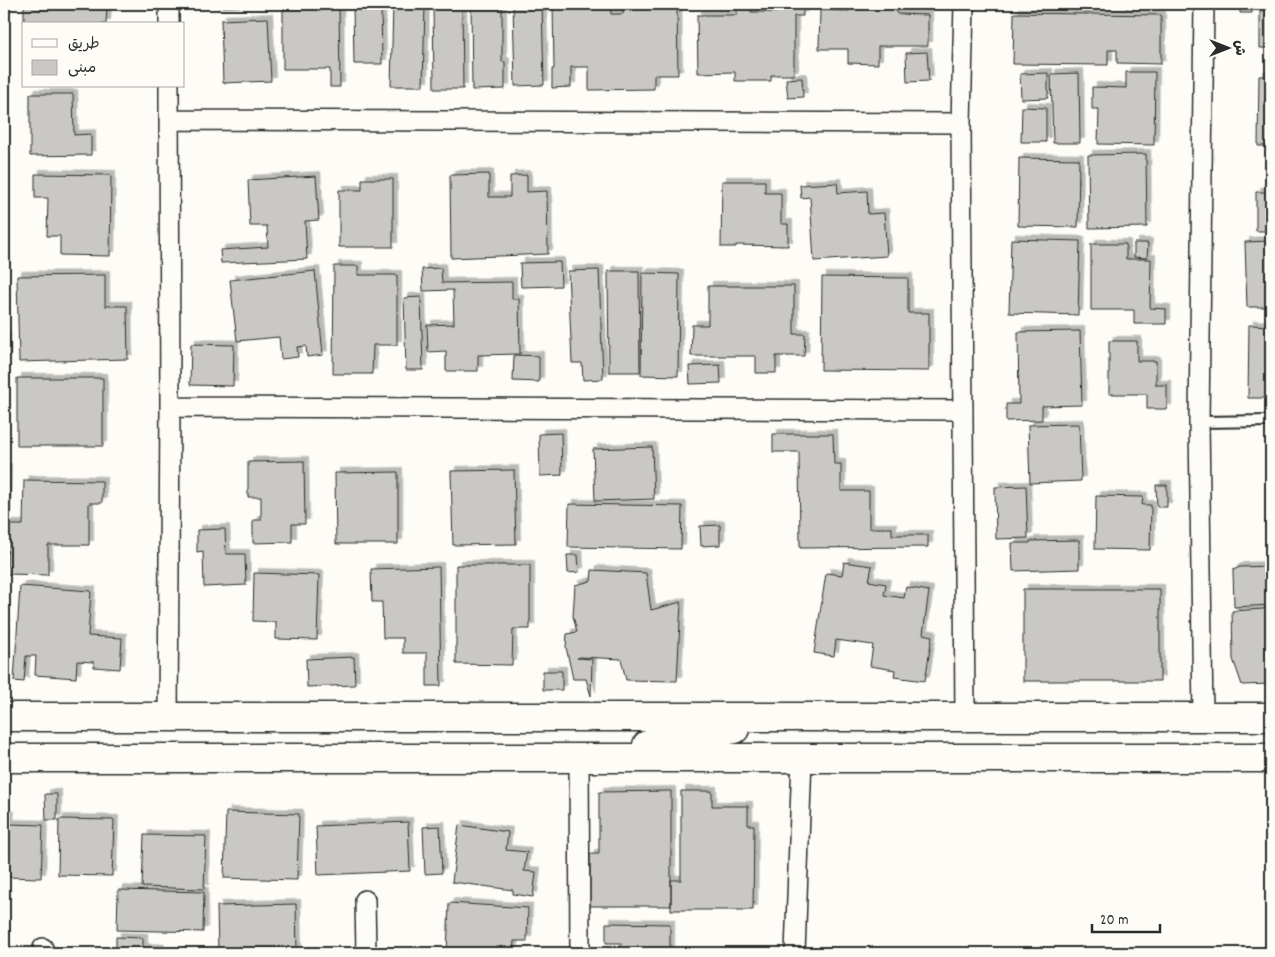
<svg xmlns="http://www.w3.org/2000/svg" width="1275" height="957" font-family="Dekko,'Playpen Sans Arabic',sans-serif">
<defs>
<filter id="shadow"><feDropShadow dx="4.5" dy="-4.5" stdDeviation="0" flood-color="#0004"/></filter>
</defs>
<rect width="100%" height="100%" fill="#fdfcf7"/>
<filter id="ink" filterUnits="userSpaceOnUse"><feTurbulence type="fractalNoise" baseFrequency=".02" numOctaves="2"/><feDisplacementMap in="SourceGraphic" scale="10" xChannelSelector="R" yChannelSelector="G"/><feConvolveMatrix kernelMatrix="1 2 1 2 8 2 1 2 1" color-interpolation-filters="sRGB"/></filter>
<g filter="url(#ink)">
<!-- building -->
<path fill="#c9c8c4" stroke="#2b2b2b" filter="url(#shadow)" d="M24 4H107L106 24H24Z
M218 4H271V6L218 7Z
M283 4H339L340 87H330V69H283Z
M353 4H381L382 64H354Z
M393 4H425L423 86H391Z
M433 4H462L463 89H434Z
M471 4H502V62H505V89L472 90Z
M513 4H542L544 85 515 86Z
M553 4H610L611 14H623V4H677L678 75H654V89L589 90V67H571V87L552 88V69H554Z
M737 4H751V12H777V4H803V16H794V75H771V81H735V72L698 73 697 15H737Z
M849 4H897V14L928 15V46H878V64L848 63V49H819L820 10 849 11Z
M1066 4H1118V6L1066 8Z
M1125 4H1138V6L1126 8Z
M1240 4H1252V13H1240Z
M1260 4H1271V48H1260Z
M1014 13 1161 15V64L1117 63V50H1108V65L1013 64Z
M268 18 271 81 223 83 221 20Z
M927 52 929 81 907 82 906 53Z
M1126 72H1155L1154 145 1098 144 1099 109H1092V87L1126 88Z
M1048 73V98L1021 99 1020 74Z
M1079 73 1080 143H1053L1051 74Z
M1259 76H1271V146H1258Z
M802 78 803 97 788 98 786 79Z
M30 94H73L74 135 91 134V155L30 156Z
M1022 107 1046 108V142H1021Z
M1146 154 1147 227 1089 228 1088 155Z
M1019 158 1079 159 1078 227 1018 226Z
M35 174 111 175 110 256 60 255V236H47L48 198H35Z
M489 174V197H510V176L527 175V192L547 191 548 254 451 258 450 175Z
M316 176 319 220 305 221 307 259 221 263 220 250 268 247 267 226H250L248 180Z
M362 179H393V247H339V190H362Z
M722 181H765V193H781V224H788V246L736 245V247H721Z
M837 183 838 193 867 191 868 214 884 213 887 256 814 261 810 197 801 198 800 185Z
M1256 192H1271V231H1256Z
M1011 239 1080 241 1078 315 1009 313Z
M1271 241V307H1247L1245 242Z
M1134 243H1148L1147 258 1134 257Z
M1091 244H1126V259H1151L1150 308 1166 309V324H1134V310H1091Z
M560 262 561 286 521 287 520 263Z
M334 266H358V275H397V345H373L372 374H333Z
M441 268 442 283 512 282V299H519L520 354 478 355V371H446V351L428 352 427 325 454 324 453 290 423 291 422 269Z
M599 270 603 379 583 380 582 363H572L568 271Z
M315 271 323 355 307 357 306 346 297 347 298 357 281 359 279 337 237 341 230 280Z
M608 271H639L640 372H609Z
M642 273 679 274 678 376 641 375Z
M105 275V306H127L128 359 19 362 17 276Z
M822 277 908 278V313H929V371L821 370Z
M708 286H794V334H805L804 356H776V373H756V356H691L692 325H708Z
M421 297 423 370H406L404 298Z
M1249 325 1271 326V398H1248Z
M1080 331 1082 405 1042 406V420L1006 421V404H1019L1018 332Z
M4 336H6V361H4Z
M1109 341H1137V361H1156V385H1167V409H1147V394H1109Z
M191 344 234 345 233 386 190 385Z
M514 355 539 356V382L513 381Z
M720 365 721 383 690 384 689 366Z
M17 378H103V446H17Z
M1079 424 1081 481 1030 483 1028 425Z
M561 433 562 475 540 476 539 434Z
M773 434H833L834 464H841V491H869V528H892V535H928V547L800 548 799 452H773Z
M652 447 654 499 595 501 593 449Z
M304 461 305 524H292V542L253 543V520H261V497H248V462Z
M4 468H7L5 565H4Z
M514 470 516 544 453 545 451 471Z
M398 472V544H336L335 473Z
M24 480 102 481V503H89V545H48V575L7 574 8 525H23Z
M1156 485H1167V507H1157Z
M1026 486 1028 538 996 539 995 487Z
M1096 496 1143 497 1142 505H1151L1150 550 1095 549Z
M569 504 682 506 681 549 568 547Z
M720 525V545L701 546 700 526Z
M225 529 226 554H245L246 585 204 587 203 551 197 552V530Z
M1079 540V569L1013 571 1012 543H1030V541Z
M567 555H578L579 572 568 573Z
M844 562 872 566 869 581 886 584 884 595 904 598 906 587 929 591 923 634 932 636 925 681 894 677 895 670 870 666 873 645 836 640 834 656 814 653 826 573 842 575Z
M456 565H530V629H513L512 665 456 664Z
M1271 566V605L1234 607 1233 570 1240 567Z
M439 567 441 686H427V653H403V638H383L382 602H372L371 569Z
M592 570 646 573 651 610 681 602 677 681 626 680 621 659 581 657 577 658 592 659 591 696 586 679H573L566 647 567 634 577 632 573 616 575 585 591 581Z
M254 573 319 575 317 640 276 639V622L253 621Z
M20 586 91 591 88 636 122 638 120 669 94 667V662L77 661 76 678 35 675 36 656H26L24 682 14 681Z
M1023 589H1160V681H1023Z
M1271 606V684L1242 685 1233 659 1232 611 1263 609Z
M354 657 355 685 307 687 306 659Z
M543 671H562V690H543Z
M671 791V906H590V854H599V792Z
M681 791H712V806H748V825H754L753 910H671V880H681Z
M45 794H57V820H46Z
M226 812 299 814 297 880 224 878Z
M4 815 10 816 9 824 43 825 41 878 4 877Z
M59 819 114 820 112 876 58 875Z
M408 822 410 871 318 875 316 826Z
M459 825 508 832 506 850 527 852 524 871 536 872 533 897 513 894V890L452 882Z
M440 826 442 873 425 874 423 827Z
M144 835 206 836 204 889 142 887Z
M118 890 204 892 203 932 117 930Z
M449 903 528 908 527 941H514L513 953H447Z
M296 904 297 953H218L217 906Z
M606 923 670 924V953H621V943H606Z
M116 937 143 938V948L160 949V953H116Z"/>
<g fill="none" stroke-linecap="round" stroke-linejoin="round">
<defs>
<path id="lane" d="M1199 422 1271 421"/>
<path id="street" d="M169 4V24
M964 4 961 123 965 717
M169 120 961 123
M170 407 963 410
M168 717 170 407 169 86
M1203 717 1199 422 1204 4
M579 758 580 953
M365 900 366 953
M43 953V948
M795 953 802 758"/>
<path id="secondary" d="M4 717H1271
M647 745 735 729
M4 758H1271"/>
</defs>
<!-- lane casing -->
<use href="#lane" stroke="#2b2b2b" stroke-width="14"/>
<!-- street casing -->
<use href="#street" stroke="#2b2b2b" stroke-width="22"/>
<!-- secondary casing -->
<use href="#secondary" stroke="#2b2b2b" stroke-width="31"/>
<!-- lane -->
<use href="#lane" stroke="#fdfcf7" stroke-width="10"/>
<!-- street -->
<use href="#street" stroke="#fdfcf7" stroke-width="19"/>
<!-- secondary -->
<use href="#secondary" stroke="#fdfcf7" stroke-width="28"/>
</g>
</g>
<!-- margin -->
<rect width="1275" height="957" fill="none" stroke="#fdfcf7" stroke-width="20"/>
<rect x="10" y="10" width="1255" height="937" fill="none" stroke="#2b2b2b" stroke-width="2" filter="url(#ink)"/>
<!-- legend -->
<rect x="22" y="22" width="162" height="65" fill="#fdfcf7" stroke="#a9a8a5"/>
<rect x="32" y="39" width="25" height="8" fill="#fdfcf7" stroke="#a9a8a5"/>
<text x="68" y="48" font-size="15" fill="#2b2b2b">طريق</text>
<rect x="32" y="60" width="25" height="15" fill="#c9c8c4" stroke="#a9a8a5"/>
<text x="68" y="72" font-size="15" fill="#2b2b2b">مبنى</text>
<!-- north arrow -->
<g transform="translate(1228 48) rotate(90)" stroke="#fdfcf7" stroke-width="4" paint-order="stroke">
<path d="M0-4L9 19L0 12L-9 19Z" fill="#2b2b2b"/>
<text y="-8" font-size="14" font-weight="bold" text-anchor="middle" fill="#2b2b2b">ش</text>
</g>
<!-- scale -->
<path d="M1092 924v8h68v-8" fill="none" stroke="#2b2b2b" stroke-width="2.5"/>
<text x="1100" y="924" font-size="15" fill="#2b2b2b" stroke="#fdfcf7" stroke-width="4" paint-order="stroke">20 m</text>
</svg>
